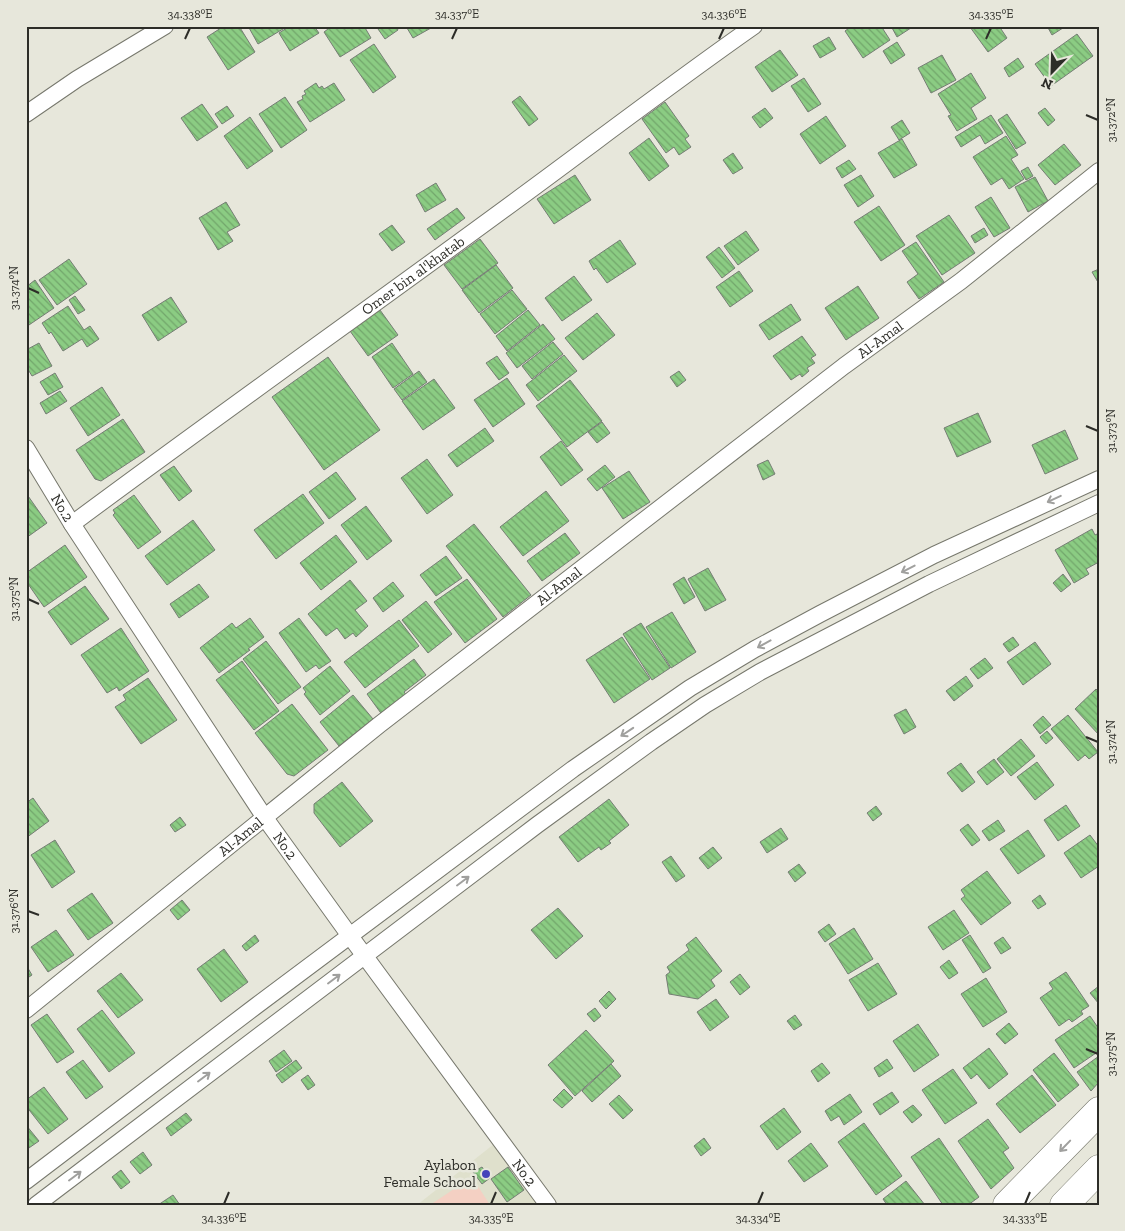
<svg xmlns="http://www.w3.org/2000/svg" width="1125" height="1231" font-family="'Zilla Slab',serif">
<defs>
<pattern id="building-back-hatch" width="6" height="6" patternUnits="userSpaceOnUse" patternTransform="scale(1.25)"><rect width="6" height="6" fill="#8bcc83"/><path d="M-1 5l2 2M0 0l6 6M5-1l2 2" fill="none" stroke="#72a66b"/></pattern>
</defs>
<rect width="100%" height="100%" fill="#e7e7db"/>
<!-- built -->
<path fill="#dfe0cc" d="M494 1144 539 1205H417Z"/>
<!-- green -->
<path fill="#f4d0c3" d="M472 1177 490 1205H430Z"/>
<!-- building -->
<path fill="url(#building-back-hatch)" stroke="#757d74" d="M224 26H239L255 52 228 70 207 37Z
M248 26H288L258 44Z
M290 26H314L319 33 290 51 279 33Z
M332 26H364L371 38 340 57 324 32Z
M381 26H396L398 30 385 39 378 29Z
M410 26H430L431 28 413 38 407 28Z
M852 26H881L890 40 863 58 845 31Z
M891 26H914L897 37Z
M972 26H999L1007 38 988 52 970 27Z
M1047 26H1066L1052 35Z
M1077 34 1093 56 1051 86 1035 64Z
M829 37 836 49 820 58 813 46Z
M897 42 905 55 891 64 883 51Z
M374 44 396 77 373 93 350 60Z
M780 50 798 75 772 92 755 67Z
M942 55 956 80 931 93 918 68Z
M1018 58 1024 67 1009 77 1004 68Z
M971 73 986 98 971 108 977 119 957 131 948 116 951 115 938 94Z
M804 78 821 104 808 112 791 86Z
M316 83 319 88 322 86 324 89 334 83 345 100 310 122 297 102 303 99 302 96 306 94 304 91Z
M520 96 538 119 529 126 512 102Z
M285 97 307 130 281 148 259 114Z
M665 102 689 136 685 139 691 147 679 155 674 147 666 153 642 119Z
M202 104 218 127 197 141 181 118Z
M227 106 234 116 222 124 215 114Z
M765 108 773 118 760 128 752 117Z
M1045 108 1055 120 1048 126 1038 113Z
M1007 114 1026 143 1016 149 998 120Z
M991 115 1003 133 985 144 980 135 961 147 955 137Z
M826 116 846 146 820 164 800 134Z
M250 117 273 151 247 169 224 136Z
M902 120 910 133 899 140 891 127Z
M1006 136 1018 155 1011 159 1024 179 1009 189 1002 178 991 185 973 157Z
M649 138 669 166 649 181 629 153Z
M902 139 917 165 894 178 878 153Z
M1064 144 1081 165 1055 185 1038 165Z
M733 153 743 168 733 174 723 160Z
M849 160 856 169 842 178 836 168Z
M1028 167 1033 176 1026 180 1021 171Z
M575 175 591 200 554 224 537 199Z
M861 175 874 196 858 207 844 185Z
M1035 177 1048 201 1028 212 1015 187Z
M436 183 446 200 425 212 416 195Z
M991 197 1010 228 994 237 975 207Z
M226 202 240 225 227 232 233 241 218 250 199 218Z
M879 206 905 245 881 261 854 222Z
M457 208 465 218 435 240 427 229Z
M949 215 975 253 942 275 916 236Z
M392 225 405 242 392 251 379 234Z
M984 228 988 235 975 243 971 236Z
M746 231 759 250 738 265 724 246Z
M480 239 498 263 462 289 444 265Z
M620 240 636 264 607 283 596 268 594 270 589 261Z
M916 242 944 282 919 299 907 282 918 274 902 251Z
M719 247 735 268 722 278 706 257Z
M69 259 87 284 57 305 39 280Z
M496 265 513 288 479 313 462 290Z
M1099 269V284L1092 272Z
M739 271 753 291 730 307 716 287Z
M574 276 592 300 562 321 545 298Z
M35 280 54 308 26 327V287Z
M858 286 879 318 846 340 825 308Z
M512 290 527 309 495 334 480 314Z
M75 296 85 310 78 314 69 300Z
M171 297 187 322 158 341 142 315Z
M791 304 801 320 769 340 759 325Z
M68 306 84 330 90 326 99 339 87 347 82 339 63 351 51 332 49 334 42 323Z
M380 310 398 335 368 356 350 331Z
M528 310 540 325 507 351 496 336Z
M597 313 615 335 583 360 565 338Z
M543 324 555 339 517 368 506 353Z
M802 336 816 355 811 358 815 363 807 368 809 371 802 377 800 374 791 380 773 356Z
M553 342 563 354 532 379 522 366Z
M39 343 52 366 32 376 26 366V350Z
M392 343 413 374 393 388 372 357Z
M564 355 577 371 538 401 526 385Z
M497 356 509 373 499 380 486 363Z
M328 357 380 430 324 470 272 397Z
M419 371 427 382 402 400 394 389Z
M679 371 686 380 677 387 670 377Z
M55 373 63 387 48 395 40 382Z
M507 378 525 404 493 427 474 400Z
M434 379 455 408 423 430 402 401Z
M570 380 602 421 567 447 536 406Z
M102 387 120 415 88 436 70 408Z
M60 391 67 401 46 414 40 403Z
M978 413 991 442 957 457 944 428Z
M123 419 145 452 101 481 95 479 76 450Z
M602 422 610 433 597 443 588 432Z
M485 428 494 441 457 467 448 455Z
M1065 430 1078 459 1045 474 1032 445Z
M561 441 583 470 561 486 540 457Z
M427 459 453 495 427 514 401 478Z
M768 460 775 474 763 480 757 465Z
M605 465 615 477 597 491 587 479Z
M174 466 192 491 179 501 160 475Z
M629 471 650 502 623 519 602 488Z
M336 472 356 499 329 519 309 492Z
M546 491 569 521 523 556 500 527Z
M26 493 47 523 26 538Z
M303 494 324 523 276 559 254 530Z
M134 495 161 532 138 549 113 515 115 513 113 510Z
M366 506 392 541 367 560 341 525Z
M193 520 215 550 167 585 145 556Z
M474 524 531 595 503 617 446 546Z
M1092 529 1095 535 1099 533V562L1086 569 1089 574 1074 583 1055 550Z
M565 533 580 553 542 581 527 561Z
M336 535 357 562 321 590 300 563Z
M65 545 87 577 44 607 26 581V573Z
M446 556 462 578 436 596 420 575Z
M708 568 726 600 705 611 688 579Z
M1063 574 1071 584 1061 592 1053 583Z
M684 577 695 597 684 604 673 584Z
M467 579 497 619 465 643 434 602Z
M350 580 367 601 355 610 368 626 356 637 353 633 345 639 337 628 326 636 308 614Z
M393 582 404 596 383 612 373 598Z
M199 584 209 597 179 618 170 604Z
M85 586 109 619 71 645 48 612Z
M426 601 452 634 428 653 402 620Z
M672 612 696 652 671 668 646 627Z
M250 618 264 637 248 649 250 650 219 673 200 648 232 623 236 628Z
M299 618 331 661 319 669 316 665 306 672 279 633Z
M399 620 419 646 365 688 344 662Z
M641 623 670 668 652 680 623 634Z
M121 628 149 671 119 691 117 687 107 693 81 655Z
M622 637 650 679 614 703 586 660Z
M1013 637 1019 645 1009 652 1003 644Z
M266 641 301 687 278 704 243 659Z
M1035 642 1051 664 1023 685 1007 662Z
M985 658 993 668 978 679 970 669Z
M414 659 426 675 404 692 408 697 383 716 367 694Z
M242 661 279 711 254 730 216 680Z
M330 666 350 691 320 715 304 694 306 692 303 688Z
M966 676 973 686 954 701 946 691Z
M148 678 177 720 141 744 115 707 126 700 123 695Z
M1096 689 1099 692V735L1075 709Z
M353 695 373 719 339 746 320 722Z
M292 704 328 750 294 776 287 774 255 733Z
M906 709 916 727 904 734 894 715Z
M1068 715 1098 752 1089 759 1085 755 1078 761 1051 729Z
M1043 716 1051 725 1040 734 1033 725Z
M1047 731 1053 738 1046 744 1040 737Z
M1021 739 1035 756 1011 776 997 759Z
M994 759 1004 772 987 785 977 772Z
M1037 762 1054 785 1035 800 1017 777Z
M961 763 975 782 962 792 947 773Z
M342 782 373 821 340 847 314 813V804Z
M33 798 49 821 26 838V803Z
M609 799 629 825 609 841 611 843 601 850 599 847 578 862 559 837Z
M1066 805 1080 826 1058 841 1044 820Z
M876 806 882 814 873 821 867 813Z
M180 817 186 825 175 832 170 825Z
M998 820 1005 831 989 841 982 831Z
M968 824 980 840 972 846 960 830Z
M781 828 788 839 767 853 760 842Z
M1028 830 1045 856 1018 874 1000 849Z
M1090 835 1099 847V866L1081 878 1064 853Z
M55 840 75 872 52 888 31 855Z
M713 847 722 858 708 869 699 858Z
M671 856 685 876 676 882 662 862Z
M799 864 806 873 795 882 788 872Z
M987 871 1011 903 981 925 961 899 965 896 961 890Z
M92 893 113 923 88 940 67 910Z
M1040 895 1046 904 1038 909 1032 901Z
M182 900 190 910 178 920 170 910Z
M558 908 583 936 556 959 531 930Z
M954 910 969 933 943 950 928 927Z
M829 924 836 934 825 942 818 932Z
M854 928 873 959 848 974 829 944Z
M56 930 74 955 48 972 31 947Z
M255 935 259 941 246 951 242 946Z
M970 935 991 968 983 973 962 940Z
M696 937 722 971 711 980 715 986 698 999 669 994 666 975 670 972 667 967 689 950 686 945Z
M1003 937 1011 948 1001 954 994 943Z
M224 949 248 982 221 1002 197 969Z
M949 960 958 973 949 979 940 967Z
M878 963 897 994 868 1011 849 980Z
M26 965 32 975 26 979Z
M1066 972 1089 1006 1081 1011 1083 1014 1072 1022 1069 1019 1059 1026 1040 998 1053 989 1049 983Z
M121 973 143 1000 118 1018 97 991Z
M740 974 750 987 740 995 730 982Z
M986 978 1007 1012 983 1027 961 994Z
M1099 986V1004L1090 993Z
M609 991 616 999 606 1009 599 1001Z
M716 999 729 1017 710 1031 697 1012Z
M595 1008 601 1016 594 1022 587 1014Z
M102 1010 135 1053 109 1072 77 1029Z
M47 1014 74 1052 57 1063 31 1025Z
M795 1015 802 1025 794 1030 787 1021Z
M1090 1016 1099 1029V1051L1074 1068 1055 1040Z
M1009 1023 1018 1034 1005 1044 996 1034Z
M918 1024 939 1055 914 1072 893 1041Z
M586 1030 614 1061 575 1096 548 1065Z
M989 1048 1008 1074 989 1089 977 1074 971 1079 963 1068Z
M284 1050 292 1061 276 1072 269 1061Z
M1054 1053 1079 1085 1058 1102 1033 1070Z
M1099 1056V1082L1091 1091 1077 1072Z
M887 1059 893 1068 879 1077 874 1068Z
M83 1060 103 1087 86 1099 66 1072Z
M296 1060 302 1068 282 1083 276 1075Z
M822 1063 830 1073 818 1082 811 1071Z
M611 1064 621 1076 592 1102 582 1091Z
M953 1069 977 1103 945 1124 922 1090Z
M308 1075 315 1085 308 1090 301 1080Z
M1032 1075 1056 1105 1020 1133 996 1104Z
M44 1087 68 1119 48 1134 26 1106V1100Z
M564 1089 573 1098 562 1108 553 1100Z
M892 1092 899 1102 880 1115 873 1104Z
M850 1094 862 1112 844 1125 839 1116 831 1121 825 1111Z
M619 1095 633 1110 623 1119 609 1104Z
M913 1105 922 1115 912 1123 903 1112Z
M784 1108 801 1132 777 1150 760 1126Z
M186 1113 192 1120 171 1136 166 1128Z
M988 1119 1009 1148 1003 1152 1014 1168 991 1189 958 1141Z
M864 1123 902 1176 876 1195 838 1142Z
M26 1125 39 1141 26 1150Z
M704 1138 711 1148 701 1156 694 1146Z
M939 1138 979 1197 968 1205H943L911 1157Z
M811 1143 828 1166 804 1182 788 1161Z
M143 1152 152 1165 140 1174 130 1162Z
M482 1167 490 1178 482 1184 473 1172Z
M508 1167 524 1190 507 1202 491 1179Z
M121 1170 130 1182 121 1189 112 1177Z
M906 1181 925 1205H887L883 1199Z
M173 1195 180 1205H158Z"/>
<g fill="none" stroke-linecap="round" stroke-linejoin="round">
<defs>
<g id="street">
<path d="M26 114 77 79 165 26"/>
<path id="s1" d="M26 448 72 524 265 818 350 936 548 1205"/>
<path id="s2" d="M72 524C220 414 370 308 518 199 597 141 674 82 754 26"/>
<path id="s3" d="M26 1010 379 725 844 366 961 281 1099 171"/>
<path d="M26 1181 256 1006 573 769 690 688 755 649 820 614 934 555 1099 479"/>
<path d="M36 1205 537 825 651 742 705 705 760 672 929 584 1099 503"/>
</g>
<path id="highway" d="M1007 1205 1099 1111
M1064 1205 1099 1169"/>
</defs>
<!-- street casing -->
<use href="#street" stroke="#77786d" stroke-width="18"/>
<!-- highway casing -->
<use href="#highway" stroke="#77786d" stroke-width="29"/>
<!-- street -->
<use href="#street" stroke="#fff" stroke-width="16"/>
<!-- highway -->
<use href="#highway" stroke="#fff" stroke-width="28"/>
</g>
<!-- one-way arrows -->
<defs><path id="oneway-shaft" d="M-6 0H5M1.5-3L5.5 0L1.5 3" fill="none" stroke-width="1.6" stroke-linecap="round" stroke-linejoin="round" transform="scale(1.25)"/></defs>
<g stroke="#a0a09e">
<use href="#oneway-shaft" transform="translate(1054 499) rotate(155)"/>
<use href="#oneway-shaft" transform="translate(908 569) rotate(153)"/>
<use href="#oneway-shaft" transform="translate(764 644) rotate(151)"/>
<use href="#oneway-shaft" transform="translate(627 732) rotate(146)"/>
<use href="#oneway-shaft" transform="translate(463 881) rotate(-37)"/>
<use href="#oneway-shaft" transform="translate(334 979) rotate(-37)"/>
<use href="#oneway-shaft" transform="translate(204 1077) rotate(-37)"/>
<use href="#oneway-shaft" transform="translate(1065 1146) rotate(134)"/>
<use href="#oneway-shaft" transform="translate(75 1176) rotate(-37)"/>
</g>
<!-- ticks -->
<path fill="none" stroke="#2d2d28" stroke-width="2" d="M185 39 190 28M452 39 457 28M719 39 724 28M986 39 991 28M1086 115 1098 120M28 288 39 293M1086 426 1098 431M28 599 39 604M1086 737 1098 742M28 911 39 915M1086 1049 1098 1054M224 1204 229 1192M491 1204 496 1192M758 1204 763 1192M1025 1204 1030 1192"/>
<!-- markers -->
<circle fill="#4644ba" stroke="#e7e7db" stroke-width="2" cx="486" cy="1174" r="5"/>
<g text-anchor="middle" stroke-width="5" stroke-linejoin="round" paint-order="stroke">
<!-- street labels -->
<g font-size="15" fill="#2d2d28" stroke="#e7e7db">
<text dy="5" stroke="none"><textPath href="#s2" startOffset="422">Omer bin al'khatab</textPath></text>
<text dy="5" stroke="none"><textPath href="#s3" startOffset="1086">Al-Amal</textPath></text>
<text dy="5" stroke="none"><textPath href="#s1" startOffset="70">No.2</textPath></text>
<text dy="5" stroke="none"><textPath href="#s3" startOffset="681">Al-Amal</textPath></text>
<text dy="5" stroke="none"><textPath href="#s3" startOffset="276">Al-Amal</textPath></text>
<text dy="5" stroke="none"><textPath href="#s1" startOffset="475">No.2</textPath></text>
<text dy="5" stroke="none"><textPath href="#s1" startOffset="880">No.2</textPath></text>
</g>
<!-- poi labels -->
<g font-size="15" fill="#2d2d28" stroke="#e7e7db" text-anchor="end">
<text x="476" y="1170">Aylabon<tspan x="476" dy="17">Female School</tspan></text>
</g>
</g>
<!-- border -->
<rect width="1125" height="1231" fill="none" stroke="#e7e7db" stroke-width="55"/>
<!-- north arrow -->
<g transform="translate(1052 72) rotate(203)" stroke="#e7e7db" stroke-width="4" paint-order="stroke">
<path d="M0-4L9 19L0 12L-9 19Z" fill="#2d2d28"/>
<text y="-8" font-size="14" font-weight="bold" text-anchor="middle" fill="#2d2d28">N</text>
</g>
<rect x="28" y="28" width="1070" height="1176" fill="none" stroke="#2d2d28" stroke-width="2"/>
<g font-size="12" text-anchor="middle" fill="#2d2d28">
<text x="190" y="18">34.338°E</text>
<text x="457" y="18">34.337°E</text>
<text x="724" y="18">34.336°E</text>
<text x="991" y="18">34.335°E</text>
<text transform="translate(1111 120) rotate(-90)" y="4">31.372°N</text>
<text transform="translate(14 288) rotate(-90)" y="4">31.374°N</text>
<text transform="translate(1111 431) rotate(-90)" y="4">31.373°N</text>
<text transform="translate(14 599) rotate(-90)" y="4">31.375°N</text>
<text transform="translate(1111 742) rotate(-90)" y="4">31.374°N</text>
<text transform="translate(14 911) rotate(-90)" y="4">31.376°N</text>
<text transform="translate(1111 1054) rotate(-90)" y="4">31.375°N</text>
<text x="224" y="1222">34.336°E</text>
<text x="491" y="1222">34.335°E</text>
<text x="758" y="1222">34.334°E</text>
<text x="1025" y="1222">34.333°E</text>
</g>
</svg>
